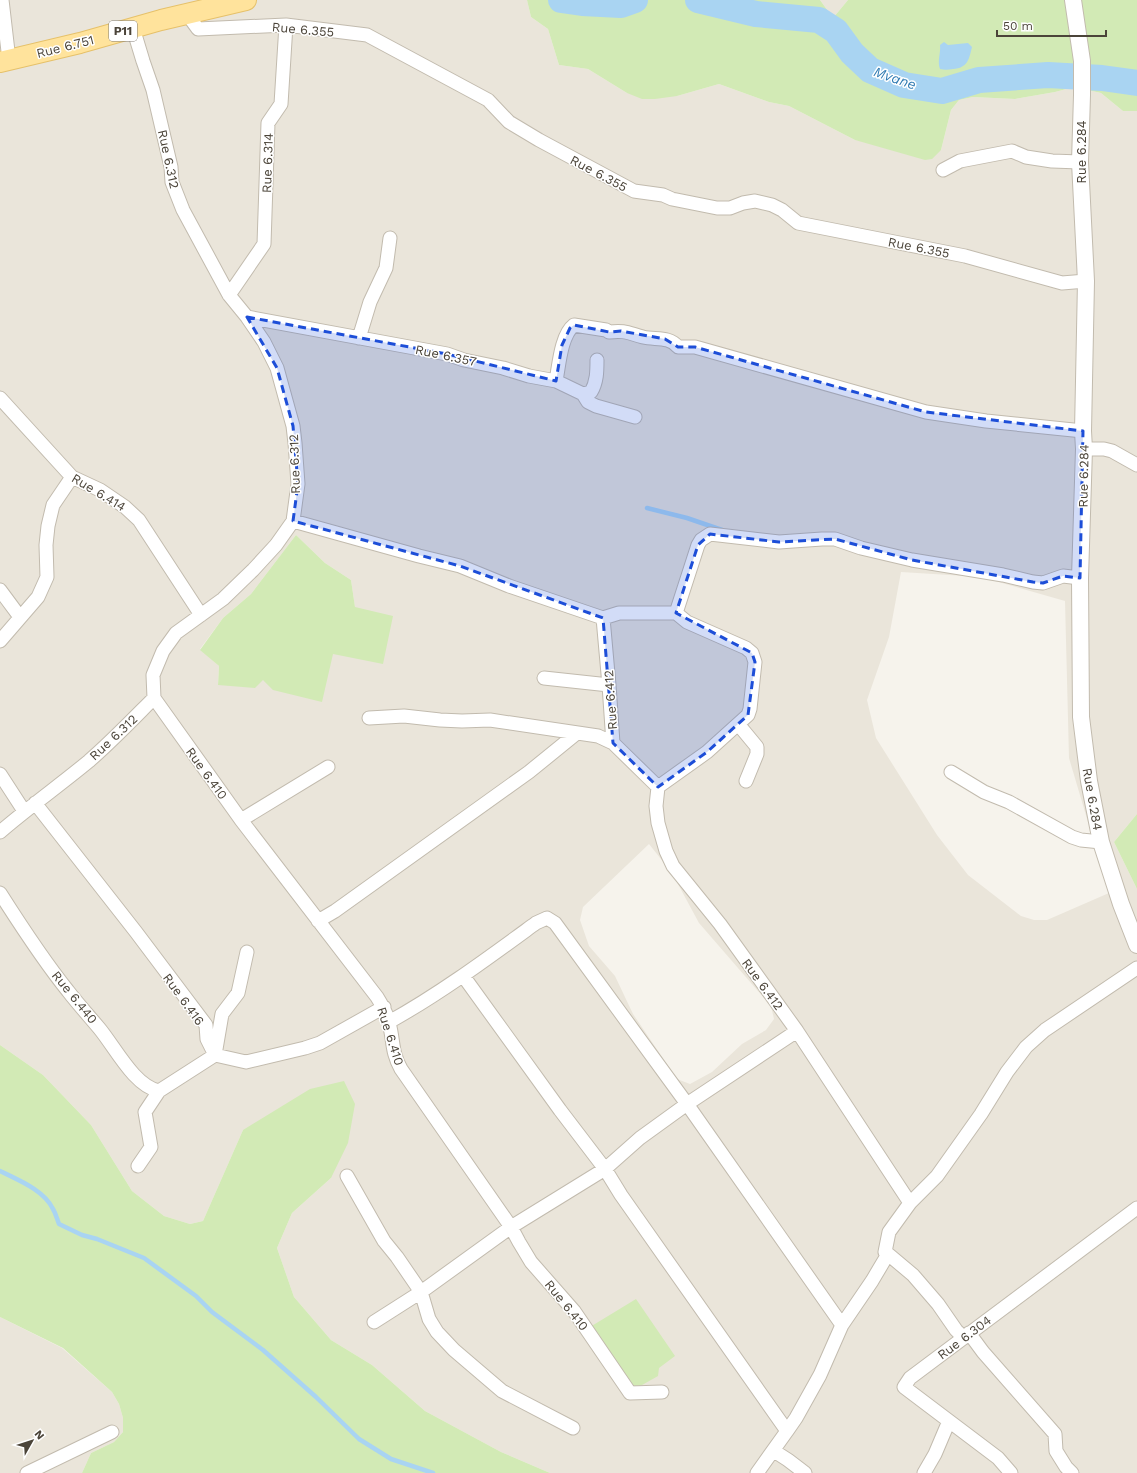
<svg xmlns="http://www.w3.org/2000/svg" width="1137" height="1473" font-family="'Work Sans',sans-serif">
<rect width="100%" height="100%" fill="#f6f3ec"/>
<!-- residential -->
<path fill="#eae5da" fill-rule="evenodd" d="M0 0H527L531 17 548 29 559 65 588 69 627 93 677 96 719 84 769 102 789 106 855 140 941 150 951 110 959 100 973 97 1015 99 1055 92 1074 87 1101 93 1123 111H1137V814L1114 842 1137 889V1473H550L501 1452 425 1411 372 1365 331 1340 294 1297 277 1248 292 1213 331 1178 243 1130 203 1221 190 1224 164 1216 132 1191 91 1125 43 1075 0 1045ZM296 535 325 563 351 580 355 607 333 654 263 680 218 684 219 666 200 649 223 618 251 594ZM901 572 981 577 1065 601 1069 758 1109 893 1047 920H1034L1021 916 968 875 937 835 876 738 867 700 889 637ZM649 844 672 873 699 923 771 1006 774 1019 766 1030 742 1044 712 1072 690 1084 677 1079 633 1014 615 976 589 946 580 920 583 907Z
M820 0H848L833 18Z
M0 1317 62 1348 112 1392 119 1404 123 1418V1432L114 1442 91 1453 82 1473H0Z"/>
<!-- green -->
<path fill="#d2eab5" d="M527 0H820L833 18 848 0H1137V111H1123L1101 93 1074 87 1055 92 1015 99 973 97 959 100 951 110 941 150 932 159 925 160 855 140 789 106 769 102 719 84 677 96 655 99H642L627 93 588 69 559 65 548 29 531 17Z
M296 535 325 563 351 580 355 607 393 616 383 664 333 654 322 702 273 690 263 680 255 688 218 685 219 666 200 650 223 618 251 594Z
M1137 814V889L1114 842Z
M0 1045 43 1075 91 1125 132 1191 164 1216 190 1224 203 1221 243 1130 310 1089 344 1081 355 1104 348 1143 331 1178 292 1213 277 1248 294 1297 331 1340 372 1365 425 1411 501 1452 550 1473H82L91 1453 114 1442 123 1432V1418L119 1404 112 1392 63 1348 0 1317Z
M636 1299 675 1356 659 1368 658 1376 635 1389 590 1327Z"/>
<!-- water -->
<path fill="#a9d4f2" d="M944 42 948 45 968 43 972 47C969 59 968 68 953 69 948 70 944 70 940 69 937 61 941 53 940 45Z"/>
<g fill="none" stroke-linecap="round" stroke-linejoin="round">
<!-- stream -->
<path stroke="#a9d4f2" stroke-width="4.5" d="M647 508 687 518 722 530
M0 1171C18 1180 44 1190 53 1209 56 1214 57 1219 59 1224L82 1235 97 1239 144 1258 196 1296 212 1312 263 1350 316 1397 359 1439 391 1459 433 1473"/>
<!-- river -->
<path stroke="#a9d4f2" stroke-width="26" d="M561 0 582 3 621 5 635 0
M698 0 756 14 819 20 836 31 852 53 870 70 904 85 942 91 979 80 1048 75 1102 78 1137 83"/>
<defs>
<path id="minor" d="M2 0 9 60
M187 14 198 29 286 25 367 35 488 100 509 122 539 140 634 191 663 195 672 199 717 208H730L743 203 755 201 772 205 782 210 798 223 965 256 1062 283 1086 281
M943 170 960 161 1012 151 1026 157 1052 161 1080 162
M229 295 264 244 268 123 281 104 286 25
M247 317 447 354 464 360 503 368 529 376 556 381 583 394 588 402 596 406 635 417
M359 338 370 302 386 268 390 238
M556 381C559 365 561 335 574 325L606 330 609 332C625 330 628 333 643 337 656 340 669 336 678 347H695L926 412 986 421 1083 431
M583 394 591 392C597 382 597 371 597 360
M0 398 72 477 100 490 125 507 139 520 201 615
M1084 449H1104L1112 451 1137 465
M293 521 419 556 460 566 509 586 603 618 609 685 613 743 658 787 656 806 658 823 666 851 673 866 720 924 797 1031 910 1203
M0 590 20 617
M676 613 687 622 746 648 752 653 755 662 750 709 748 715 738 724 757 747V754L746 781
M603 618 619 613H676L698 545 701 540 710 534 779 542 822 539H835L861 548 912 560 1003 575 1033 582 1043 583 1063 576 1080 578
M0 641 38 597 47 577 46 545 48 526 53 505 72 477
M544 678 609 685
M154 698 241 820 377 997C382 1005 387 1013 389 1023 394 1041 391 1051 401 1069L511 1227 519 1242 531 1262 574 1311 630 1393 662 1392
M369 718 404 716 440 720 462 721 490 720 598 736 613 743
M951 772 984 792 1009 802 1072 837 1081 840 1101 842
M0 774 24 811
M658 787 707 752 738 724
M35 803 136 932 206 1025 207 1039 215 1055 246 1062 305 1048 320 1043 384 1007
M241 820 328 767
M0 832C29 807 60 785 89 761 112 741 133 719 154 698L153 675 163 651 176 633 223 599 253 570 276 545 293 521 298 484 295 443 293 426 277 368 264 342 247 317 229 295 183 210 172 182 171 167 153 90 143 61 133 28
M0 893C21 926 43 960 68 991 78 1004 89 1016 99 1028 115 1047 134 1086 159 1091
M318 921 335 911 529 772 577 733
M464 977 560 1110 605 1169 621 1195 787 1431 757 1473
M389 1022C441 993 488 958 536 923L547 918 555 923 687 1104 842 1325
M138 1166 151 1147 145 1112 159 1091 215 1055 222 1014 238 993 247 952
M347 1176 384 1241 397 1257 421 1292 374 1322
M888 1254 913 1275 938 1304 956 1330 963 1337
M969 1333 983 1352 1055 1434 1056 1451 1066 1467 1072 1473
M573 1428 502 1391 454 1350 437 1332 429 1319 421 1292 511 1227 605 1169 640 1138 687 1104 797 1031
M787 1431 796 1418 820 1375 842 1325 872 1281 888 1254 885 1252 889 1232 910 1203 937 1176 981 1114 1007 1072 1026 1047 1045 1030 1137 968
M774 1451 788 1460 805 1473
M27 1473 112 1432
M924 1473 935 1454 949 1421
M1011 1473 998 1458 904 1387 910 1378 1137 1208"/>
<path id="tertiary" d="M1073 0 1082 61V95L1080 162 1086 281 1083 431 1084 449 1080 578 1081 717 1089 781 1101 842 1121 904 1137 945"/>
<path id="primary" d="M0 62 80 43 161 20 246 0"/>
</defs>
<!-- minor casing -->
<use href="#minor" stroke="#c2bbae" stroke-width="15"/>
<!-- tertiary casing -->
<use href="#tertiary" stroke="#c2bbae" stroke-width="18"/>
<!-- primary casing -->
<use href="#primary" stroke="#e6c16a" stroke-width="22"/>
<!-- minor -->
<use href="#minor" stroke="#fff" stroke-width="13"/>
<!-- tertiary -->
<use href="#tertiary" stroke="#fff" stroke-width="16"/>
<!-- primary -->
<use href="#primary" stroke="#ffe39c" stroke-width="20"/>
</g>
<!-- marked area -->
<path fill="#1d4ed8" fill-opacity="0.2" stroke="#1d4ed8" stroke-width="3" stroke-dasharray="8 5" stroke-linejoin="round" d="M247 317 447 354 556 381 562 345 570 328 574 325 609 332 621 331 665 339 678 347H695L926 412 1083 431 1080 578 1063 576 1043 583 1033 582 912 560 835 539 779 542 710 534 698 545 676 613 752 653 755 662 748 715 707 752 658 787 613 743 603 618 460 566 293 521 298 484 293 426 277 368Z"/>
<g text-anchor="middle" stroke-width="3" stroke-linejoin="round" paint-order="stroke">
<!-- shield labels -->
<rect fill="#fff" stroke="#817c74" stroke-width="1" x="109" y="21" width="28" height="20" rx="3"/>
<g font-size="12" font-weight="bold" fill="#4b4439">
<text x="123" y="35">P11</text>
</g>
<!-- street labels -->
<g font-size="13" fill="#4b4439" stroke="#fff">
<text transform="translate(303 29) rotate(5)" y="5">Rue 6.355</text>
<text transform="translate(65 46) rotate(-14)" y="5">Rue 6.751</text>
<text transform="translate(1081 152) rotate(-90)" y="5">Rue 6.284</text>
<text transform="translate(169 159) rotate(78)" y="5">Rue 6.312</text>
<text transform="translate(267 163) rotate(-88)" y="5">Rue 6.314</text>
<text transform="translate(599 173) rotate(28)" y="5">Rue 6.355</text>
<text transform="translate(919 247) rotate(11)" y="5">Rue 6.355</text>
<text transform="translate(446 355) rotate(12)" y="5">Rue 6.357</text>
<text transform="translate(294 464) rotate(-92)" y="5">Rue 6.312</text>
<text transform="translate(1083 476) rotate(-89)" y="5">Rue 6.284</text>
<text transform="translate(99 492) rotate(31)" y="5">Rue 6.414</text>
<text transform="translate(610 700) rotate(-94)" y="5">Rue 6.412</text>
<text transform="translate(113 737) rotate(-43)" y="5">Rue 6.312</text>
<text transform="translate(207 773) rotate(54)" y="5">Rue 6.410</text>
<text transform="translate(1093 799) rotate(80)" y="5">Rue 6.284</text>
<text transform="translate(763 984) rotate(54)" y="5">Rue 6.412</text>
<text transform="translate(75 997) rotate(51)" y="5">Rue 6.440</text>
<text transform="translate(184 999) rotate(54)" y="5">Rue 6.416</text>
<text transform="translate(391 1036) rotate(72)" y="5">Rue 6.410</text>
<text transform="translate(567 1305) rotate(51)" y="5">Rue 6.410</text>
<text transform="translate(964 1337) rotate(-37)" y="5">Rue 6.304</text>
</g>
<!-- water labels -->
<g font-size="14" font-style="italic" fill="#2e7ab2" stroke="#fff">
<text transform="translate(895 78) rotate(19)" y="5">Mvane</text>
</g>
</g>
<!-- north arrow -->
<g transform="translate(32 1441) rotate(51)" stroke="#ffffff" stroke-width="3" paint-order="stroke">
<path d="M0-3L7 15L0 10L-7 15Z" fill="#4b4439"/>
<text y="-6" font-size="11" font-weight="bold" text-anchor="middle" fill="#4b4439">N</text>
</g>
<!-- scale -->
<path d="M997 30v6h109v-6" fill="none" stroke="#4b4439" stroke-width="2"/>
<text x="1003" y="30" font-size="12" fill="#4b4439" stroke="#ffffff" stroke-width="3" paint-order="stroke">50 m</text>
</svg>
